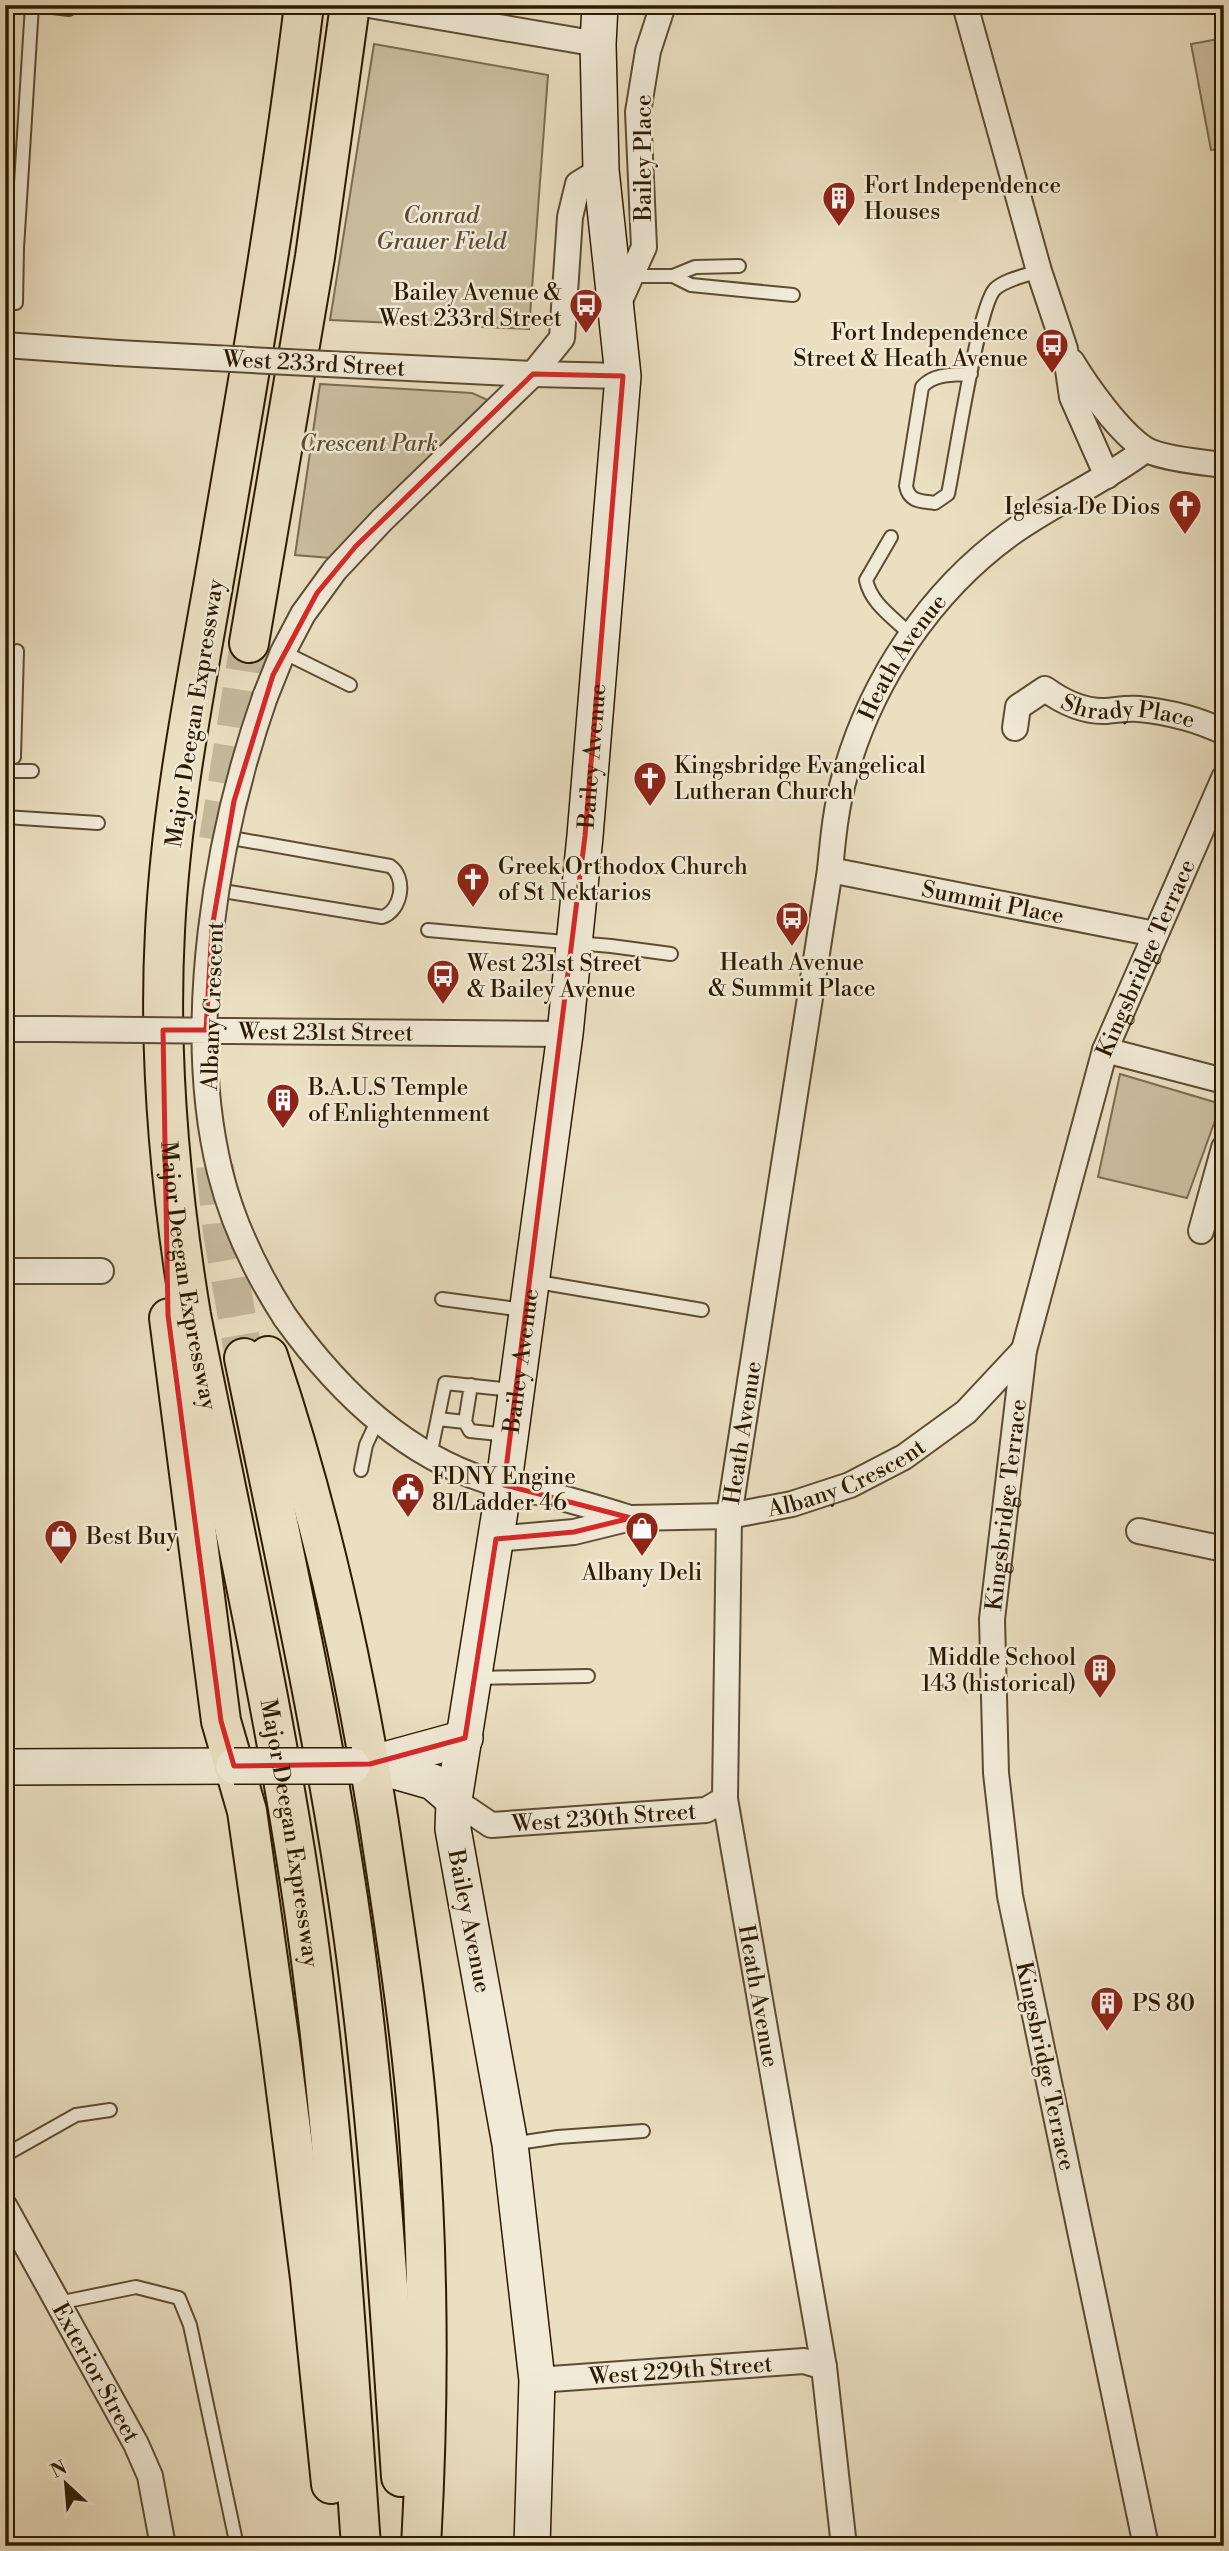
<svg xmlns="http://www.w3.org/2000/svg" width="1229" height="2551" font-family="'Libre Bodoni',serif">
<rect width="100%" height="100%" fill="#eadfc1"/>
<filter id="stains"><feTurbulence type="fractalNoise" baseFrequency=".00286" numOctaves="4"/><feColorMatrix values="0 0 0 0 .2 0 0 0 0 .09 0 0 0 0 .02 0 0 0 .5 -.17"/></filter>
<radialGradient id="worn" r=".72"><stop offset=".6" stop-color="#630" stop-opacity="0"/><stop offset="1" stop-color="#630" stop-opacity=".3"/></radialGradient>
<!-- green -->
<path fill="#cabea0" stroke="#7b6c50" stroke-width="2" d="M1224 38V149L1211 150 1191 44Z
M374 44 548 75 529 329 330 320Z
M320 384 472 393 490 401 331 558 295 555Z
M1120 1074 1221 1104 1187 1198 1098 1177Z"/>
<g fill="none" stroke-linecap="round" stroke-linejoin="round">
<!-- highway-tunnel -->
<path stroke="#c4b89b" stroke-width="38" stroke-dasharray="38 19" stroke-linecap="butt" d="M218 840 249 643
M215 1166 222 1232 244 1358"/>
<defs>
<path id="lane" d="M36 5 69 9
M5 248H17L16 303
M17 248 32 5
M628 276H673L695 267 739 266
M673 276 691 285 793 295
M971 374C954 375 934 373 922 387L906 486C909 502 921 501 935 503L948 494C955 461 978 306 995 289 1006 279 1025 276 1039 271
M891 537 866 580C871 604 894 618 911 635
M283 652 350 685
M5 756 14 757 17 651
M5 771H32
M5 817 98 823
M217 890 382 917C402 911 407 877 390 866L226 837
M428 930 611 946 671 954
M532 1281 702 1310
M442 1299 524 1310
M438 1419 465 1422 471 1385
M465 1422 470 1431 508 1435
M430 1456 445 1383 513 1390
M361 1470 366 1445 378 1419
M474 1678 588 1676
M511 2144 558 2137 643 2131
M5 2155 76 2115 110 2110
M58 2303 136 2287 179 2298 190 2325 237 2546"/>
<g id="street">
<path d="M369 5 598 44"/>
<path d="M965 5 1039 271 1065 349 1072 397 1107 476"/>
<path d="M617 307 644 247 638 112 648 51 663 5"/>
<path d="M5 345 118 353"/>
<path d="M1072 362C1087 387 1120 433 1145 449 1159 458 1206 463 1224 465"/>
<path d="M327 364 533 374 623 376"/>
<path d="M265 697 283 652 303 614 335 570 382 520 533 374 562 338 570 217 578 184 601 170"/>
<path id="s1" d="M1015 728 1018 707 1045 689C1063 702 1083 712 1106 711 1117 710 1128 708 1139 709 1168 712 1197 719 1224 732"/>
<path id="s2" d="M830 870 1155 934"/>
<path d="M5 1029H52"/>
<path id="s3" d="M232 1031 565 1034"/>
<path d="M1105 1050 1224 1081"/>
<path d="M1201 1231 1224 1148"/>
<path d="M5 1271H101"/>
<path d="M285 1317C335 1387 402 1453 485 1480 504 1486 523 1489 542 1493 572 1500 601 1509 630 1518"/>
<path d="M1139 1531 1224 1549"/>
<path id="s4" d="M496 1539 574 1532 631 1518 729 1516 792 1504 850 1485 904 1457 966 1412 1024 1350"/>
<path id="s5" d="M454 1800 491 1825 706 1810 725 1799"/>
<path id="s6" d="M5 2207 136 2444 150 2476 163 2546"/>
<path id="s7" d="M537 2380 804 2361 824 2367"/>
<path id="s8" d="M844 2546 824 2367 725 1799 729 1516 830 870C833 838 836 806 845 775 871 681 930 592 1010 534 1053 503 1103 482 1145 450"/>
<path id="s9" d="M1146 2546 1010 1896 996 1773 992 1619 1024 1350 1105 1050 1224 778"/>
</g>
<g id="secondary">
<path d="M370 1764 433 1782 454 1800"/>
<path d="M352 1766 370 1764 465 1738"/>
<path d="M5 1767 234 1766"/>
<path id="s10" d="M532 2546 537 2380 510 2144 453 1829 454 1800 500 1511 565 1034 585 836 623 376 601 170 598 44 600 5"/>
</g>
<g id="highway">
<path id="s11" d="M304 5C281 192 249 377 217 563 196 685 171 807 165 931 158 1060 170 1187 191 1315 231 1517 277 1719 306 1923 335 2130 346 2338 361 2546"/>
<path d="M249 643 315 257 350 5"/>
<path d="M169 1318 221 1721 247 1811 280 2044 310 2278 331 2484"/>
<path d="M268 1356C324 1521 360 1691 385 1863 398 1949 411 2035 418 2122 429 2262 429 2405 421 2546"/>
<path d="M244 1358C283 1549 326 1740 353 1933 378 2114 389 2296 401 2477"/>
</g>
</defs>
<!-- lane casing -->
<use href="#lane" stroke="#5c4c31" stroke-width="16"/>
<!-- street casing -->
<use href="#street" stroke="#5c4c31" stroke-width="28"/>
<!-- secondary casing -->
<use href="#secondary" stroke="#2c1b01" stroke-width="38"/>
<!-- highway casing -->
<use href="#highway" stroke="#2c1b01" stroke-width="42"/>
<!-- lane -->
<use href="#lane" stroke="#f1ead7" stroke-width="12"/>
<!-- street -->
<use href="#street" stroke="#f1ead7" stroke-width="24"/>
<!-- secondary -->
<use href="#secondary" stroke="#f1ead7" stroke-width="35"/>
<!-- highway -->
<use href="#highway" stroke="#eadfc1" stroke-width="38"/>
<defs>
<path id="street-bridge" d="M118 353 327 364
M265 697C216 837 184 1026 220 1172 233 1225 256 1272 285 1317
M52 1029 232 1031"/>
<path id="secondary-bridge" d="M234 1766H352"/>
</defs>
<!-- street-bridge casing -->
<use href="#street-bridge" stroke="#5c4c31" stroke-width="28" stroke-linecap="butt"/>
<!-- secondary-bridge casing -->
<use href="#secondary-bridge" stroke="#2c1b01" stroke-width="38" stroke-linecap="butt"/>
<!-- street-bridge -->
<use href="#street-bridge" stroke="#f1ead7" stroke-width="24"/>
<!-- secondary-bridge -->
<use href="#secondary-bridge" stroke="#f1ead7" stroke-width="35"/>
</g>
<!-- marked area -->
<path fill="none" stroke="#d62828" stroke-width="5" stroke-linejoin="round" d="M533 374 623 376 585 836 504 1485 631 1518 574 1532 496 1539 465 1738 370 1764 234 1766 221 1721 168 1315 163 1030H206L212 928 234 801 273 675 317 593 356 546Z"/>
<!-- icons -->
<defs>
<symbol id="building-pin" viewBox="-11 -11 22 30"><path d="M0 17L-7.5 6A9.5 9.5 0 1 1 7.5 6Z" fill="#8f2418" stroke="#f1ead7"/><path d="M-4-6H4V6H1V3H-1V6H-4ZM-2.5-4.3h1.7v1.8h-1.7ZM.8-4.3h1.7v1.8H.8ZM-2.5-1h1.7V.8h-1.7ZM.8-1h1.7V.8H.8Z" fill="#fff"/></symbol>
<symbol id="bus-pin" viewBox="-11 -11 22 30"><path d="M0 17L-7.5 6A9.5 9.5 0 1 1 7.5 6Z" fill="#8f2418" stroke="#f1ead7"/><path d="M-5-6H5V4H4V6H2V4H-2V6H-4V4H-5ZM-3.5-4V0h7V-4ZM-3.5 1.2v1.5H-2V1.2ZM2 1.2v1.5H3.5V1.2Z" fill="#fff"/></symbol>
<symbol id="church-pin" viewBox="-11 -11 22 30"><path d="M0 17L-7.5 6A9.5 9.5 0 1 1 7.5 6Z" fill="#8f2418" stroke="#f1ead7"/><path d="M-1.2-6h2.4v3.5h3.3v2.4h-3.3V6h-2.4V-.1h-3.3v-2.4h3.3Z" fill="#fff"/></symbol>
<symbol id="civic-pin" viewBox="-11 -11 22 30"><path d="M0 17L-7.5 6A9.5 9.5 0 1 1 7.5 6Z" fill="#8f2418" stroke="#f1ead7"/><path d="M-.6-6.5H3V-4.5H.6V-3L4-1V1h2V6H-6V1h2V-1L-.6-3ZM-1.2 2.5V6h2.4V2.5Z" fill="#fff"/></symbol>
<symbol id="shop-pin" viewBox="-11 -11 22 30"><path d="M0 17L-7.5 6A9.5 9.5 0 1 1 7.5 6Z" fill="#8f2418" stroke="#f1ead7"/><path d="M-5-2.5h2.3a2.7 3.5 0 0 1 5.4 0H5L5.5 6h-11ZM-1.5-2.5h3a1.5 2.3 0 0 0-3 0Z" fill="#fff"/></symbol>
</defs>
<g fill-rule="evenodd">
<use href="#building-pin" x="820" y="179" width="38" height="52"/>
<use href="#bus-pin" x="567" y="286" width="38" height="52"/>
<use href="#bus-pin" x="1033" y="326" width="38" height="52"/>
<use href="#church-pin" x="1166" y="487" width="38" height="52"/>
<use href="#church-pin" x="631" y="759" width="38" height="52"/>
<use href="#church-pin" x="454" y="860" width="38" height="52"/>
<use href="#bus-pin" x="773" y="899" width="38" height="52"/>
<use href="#bus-pin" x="424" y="957" width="38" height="52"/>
<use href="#building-pin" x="264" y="1081" width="38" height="52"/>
<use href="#civic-pin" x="389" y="1470" width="38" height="52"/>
<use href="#shop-pin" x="623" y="1509" width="38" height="52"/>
<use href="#shop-pin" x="42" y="1517" width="38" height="52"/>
<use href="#building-pin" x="1081" y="1651" width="38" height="52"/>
<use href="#building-pin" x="1088" y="1984" width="38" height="52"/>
</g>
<g text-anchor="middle" stroke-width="5" stroke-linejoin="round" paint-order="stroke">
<!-- street labels -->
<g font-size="23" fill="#2c1b01" stroke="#f1ead7">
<text transform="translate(643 158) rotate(-90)" y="8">Bailey Place</text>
<text transform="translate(314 363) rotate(3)" y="8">West 233rd Street</text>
<text dy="8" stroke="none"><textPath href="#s8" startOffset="1922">Heath Avenue</textPath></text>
<text dy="8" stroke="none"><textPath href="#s1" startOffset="142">Shrady Place</textPath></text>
<text transform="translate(194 713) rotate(-81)" y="8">Major Deegan Expressway</text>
<text dy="8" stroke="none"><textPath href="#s10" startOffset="1806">Bailey Avenue</textPath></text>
<text dy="8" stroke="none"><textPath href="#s2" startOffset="166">Summit Place</textPath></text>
<text dy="8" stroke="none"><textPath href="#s9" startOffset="1624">Kingsbridge Terrace</textPath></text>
<text transform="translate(212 1006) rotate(-88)" y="8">Albany Crescent</text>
<text dy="8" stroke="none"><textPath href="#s3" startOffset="94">West 231st Street</textPath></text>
<text dy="8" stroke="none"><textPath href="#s11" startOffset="1283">Major Deegan Expressway</textPath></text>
<text dy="8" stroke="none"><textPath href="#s10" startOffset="1197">Bailey Avenue</textPath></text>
<text dy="8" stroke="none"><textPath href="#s8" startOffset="1124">Heath Avenue</textPath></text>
<text dy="8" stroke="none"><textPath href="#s4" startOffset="359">Albany Crescent</textPath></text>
<text dy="8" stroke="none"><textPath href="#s9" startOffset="1057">Kingsbridge Terrace</textPath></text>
<text dy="8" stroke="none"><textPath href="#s5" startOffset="158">West 230th Street</textPath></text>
<text dy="8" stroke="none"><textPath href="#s11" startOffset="1850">Major Deegan Expressway</textPath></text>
<text transform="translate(470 1921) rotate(79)" y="8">Bailey Avenue</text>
<text transform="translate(759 1996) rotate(80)" y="8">Heath Avenue</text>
<text transform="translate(1046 2066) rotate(78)" y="8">Kingsbridge Terrace</text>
<text dy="8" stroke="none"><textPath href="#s7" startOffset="144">West 229th Street</textPath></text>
<text dy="8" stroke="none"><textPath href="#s6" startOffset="189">Exterior Street</textPath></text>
</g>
<!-- poi labels -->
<g font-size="23" fill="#2c1b01" stroke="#f1ead7" text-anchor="start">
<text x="864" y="193">Fort Independence<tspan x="864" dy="26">Houses</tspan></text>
<text x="562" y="300" text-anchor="end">Bailey Avenue &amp;<tspan x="562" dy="26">West 233rd Street</tspan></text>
<text x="1028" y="340" text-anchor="end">Fort Independence<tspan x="1028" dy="26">Street &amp; Heath Avenue</tspan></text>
<text x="1160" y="514" text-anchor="end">Iglesia De Dios</text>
<text x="674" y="773">Kingsbridge Evangelical<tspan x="674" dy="26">Lutheran Church</tspan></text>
<text x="498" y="874">Greek Orthodox Church<tspan x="498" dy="26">of St Nektarios</tspan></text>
<text x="792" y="970" text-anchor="middle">Heath Avenue<tspan x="792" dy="26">&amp; Summit Place</tspan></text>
<text x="467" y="971">West 231st Street<tspan x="467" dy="26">&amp; Bailey Avenue</tspan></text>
<text x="308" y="1095">B.A.U.S Temple<tspan x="308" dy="26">of Enlightenment</tspan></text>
<text x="432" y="1484">FDNY Engine<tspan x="432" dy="26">81/Ladder 46</tspan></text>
<text x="86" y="1544">Best Buy</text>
<text x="642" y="1580" text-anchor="middle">Albany Deli</text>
<text x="1076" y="1665" text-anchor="end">Middle School<tspan x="1076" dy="26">143 (historical)</tspan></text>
<text x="1132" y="2011">PS 80</text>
</g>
<!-- park labels -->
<g font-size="23" font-style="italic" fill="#5b4c31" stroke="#f1ead7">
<text x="441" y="223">Conrad<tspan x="441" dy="26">Grauer Field</tspan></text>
<text x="369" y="451">Crescent Park</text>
</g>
</g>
<!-- margin -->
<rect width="1229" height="2551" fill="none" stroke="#eadfc1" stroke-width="28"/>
<rect x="7" y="7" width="1215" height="2537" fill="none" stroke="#2c1b01" stroke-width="3.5"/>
<rect x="14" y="14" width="1201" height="2523" fill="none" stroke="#2c1b01" stroke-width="2"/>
<!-- north arrow -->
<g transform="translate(66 2484) rotate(334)" stroke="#f1ead7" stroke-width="5" paint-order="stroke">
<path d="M0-5L12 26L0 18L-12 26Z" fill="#2c1b01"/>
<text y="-10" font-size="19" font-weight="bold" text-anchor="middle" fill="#2c1b01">N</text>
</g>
<rect width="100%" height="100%" filter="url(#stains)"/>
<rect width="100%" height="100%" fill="url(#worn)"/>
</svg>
